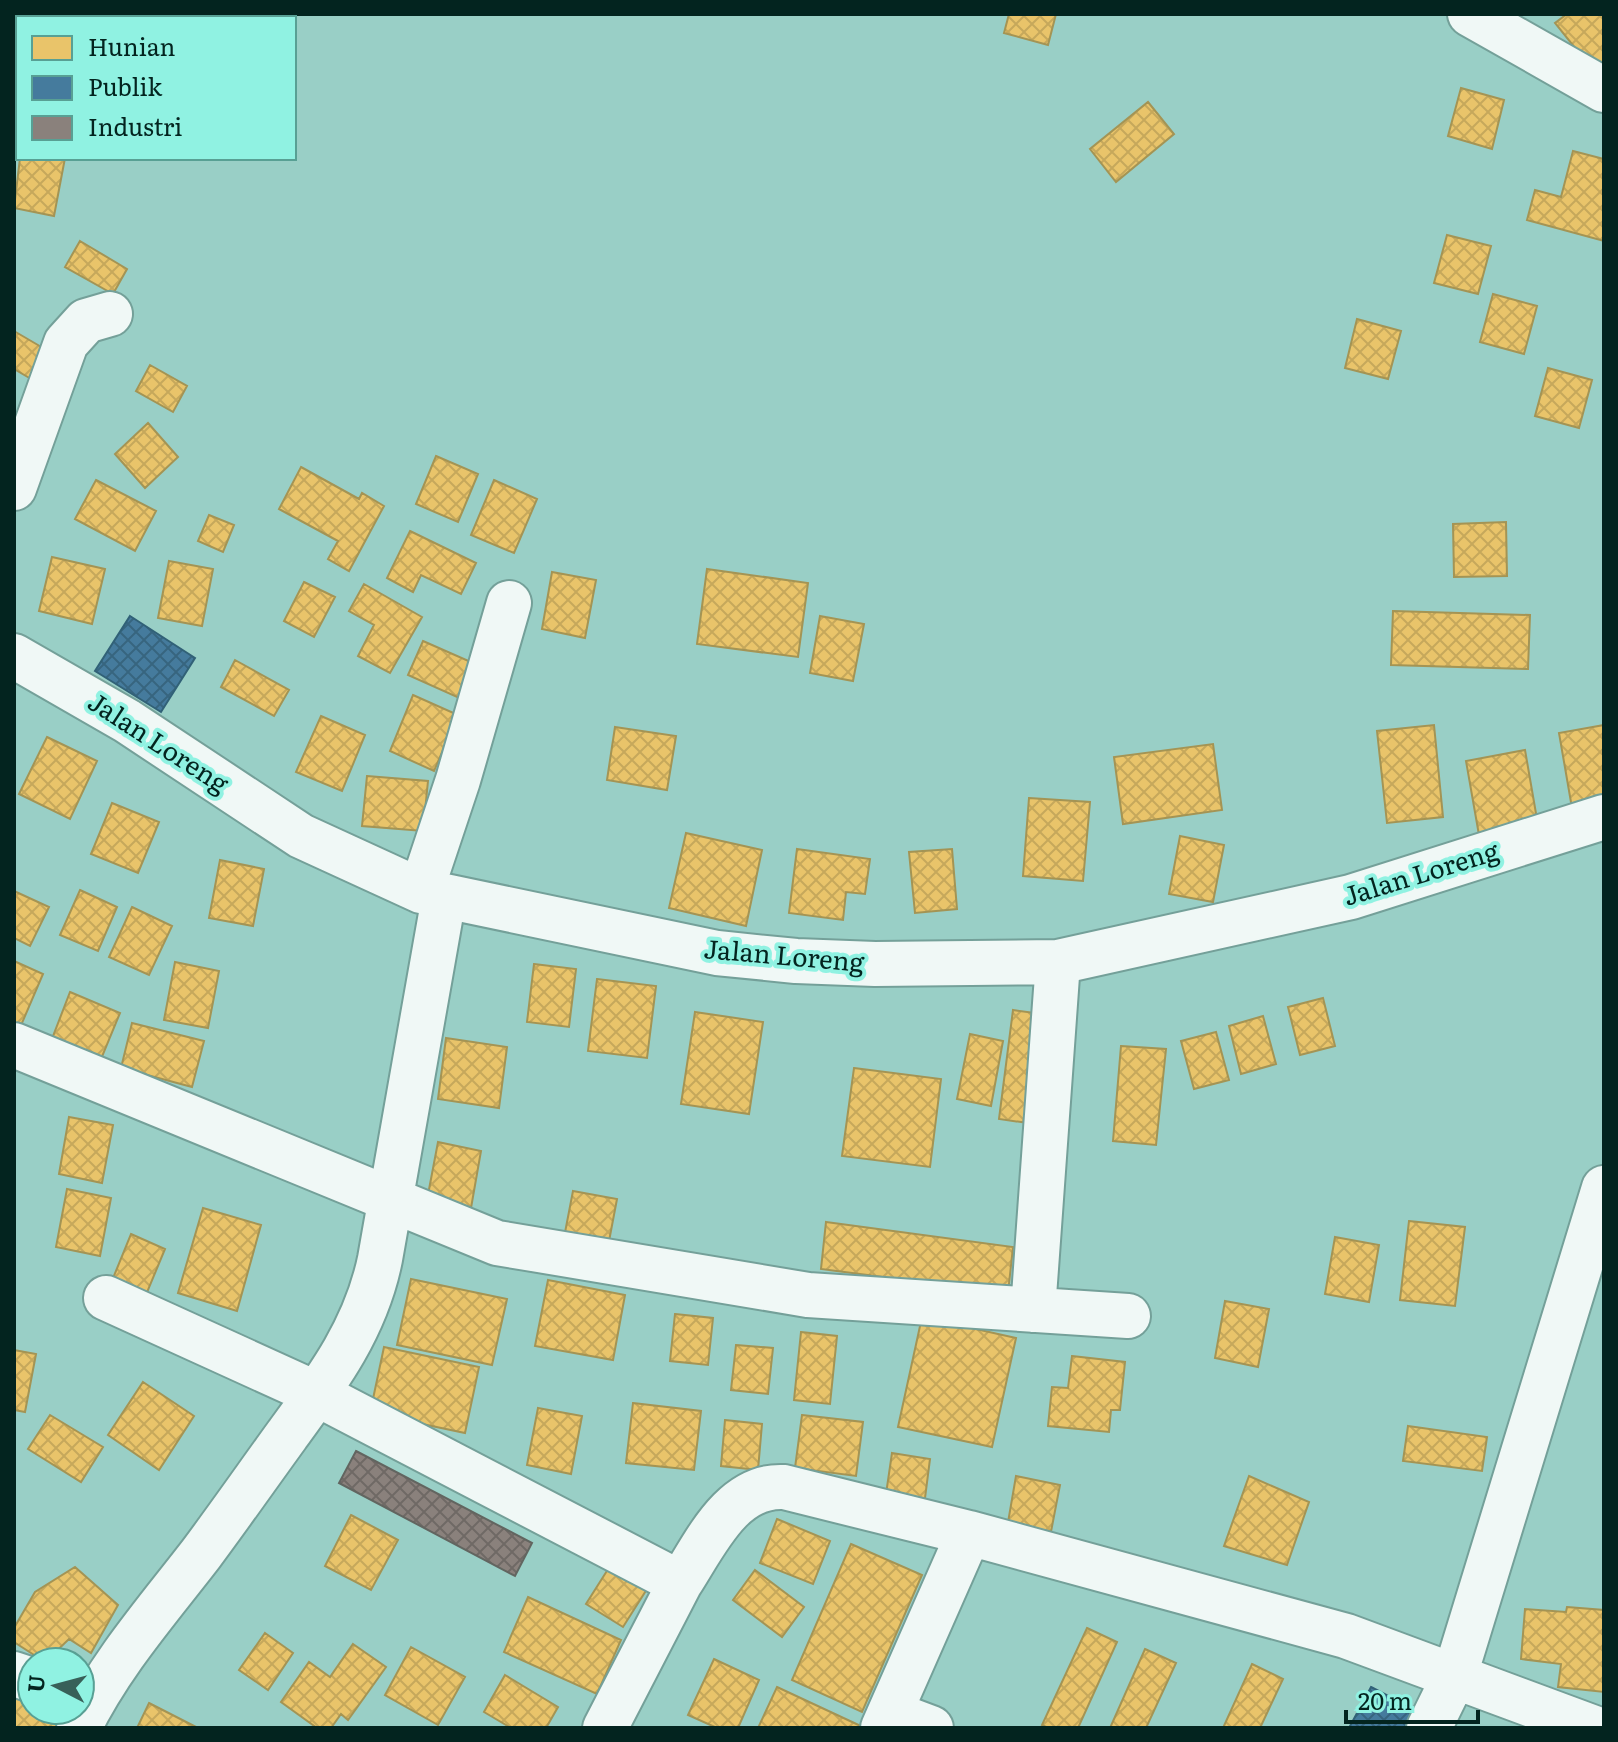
<svg xmlns="http://www.w3.org/2000/svg" width="1618" height="1742" font-family="Literata,serif">
<defs>
<pattern id="homes-cross-hatch" width="8" height="8" patternUnits="userSpaceOnUse" patternTransform="scale(2)"><rect width="8" height="8" fill="#e9c46a"/><path d="M0 0l8 8M0 8l8-8" fill="none" stroke="#c6a85b"/></pattern>
<pattern id="public-cross-hatch" width="8" height="8" patternUnits="userSpaceOnUse" patternTransform="scale(2)"><rect width="8" height="8" fill="#457b9d"/><path d="M0 0l8 8M0 8l8-8" fill="none" stroke="#37657f"/></pattern>
<pattern id="industry-cross-hatch" width="8" height="8" patternUnits="userSpaceOnUse" patternTransform="scale(2)"><rect width="8" height="8" fill="#8a817c"/><path d="M0 0l8 8M0 8l8-8" fill="none" stroke="#6f6965"/></pattern>
</defs>
<rect width="100%" height="100%" fill="#99cfc6"/>
<!-- homes -->
<path fill="url(#homes-cross-hatch)" stroke="#a49454" stroke-width="2" d="M1009 14H1056L1048 45 1004 33Z
M1567 14H1604V68L1596 74 1555 23Z
M1461 88 1504 100 1492 149 1448 136Z
M1148 102 1174 134 1116 182 1090 149Z
M1573 151 1604 159V241L1527 220 1535 190 1561 197Z
M20 158H65L54 216 14 208Z
M1447 235 1491 246 1478 294 1434 283Z
M80 241 127 269 113 294 65 267Z
M1493 294 1537 306 1524 354 1480 342Z
M1357 319 1401 331 1388 379 1345 368Z
M14 331 55 355 38 383 14 369Z
M150 365 187 386 173 412 136 391Z
M1548 368 1592 380 1579 428 1535 416Z
M148 423 178 457 145 488 115 454Z
M436 456 478 474 458 522 416 504Z
M301 467 359 499 362 493 384 506 349 571 328 559 338 541 279 509Z
M96 480 156 511 135 551 75 519Z
M494 480 537 499 514 553 471 535Z
M209 515 234 525 223 552 198 541Z
M1506 522 1507 576 1454 577 1453 524Z
M410 531 476 563 461 594 421 575 413 592 387 578Z
M52 557 105 569 92 624 39 611Z
M169 561 213 569 202 626 158 618Z
M707 569 808 583 798 657 697 644Z
M552 572 596 580 585 638 542 629Z
M304 582 335 597 314 637 284 621Z
M364 584 422 617 390 673 358 656 374 625 349 611Z
M1393 611 1530 615 1528 669 1391 665Z
M820 616 864 624 853 681 810 673Z
M423 641 480 666 466 701 408 675Z
M235 660 289 690 274 716 221 687Z
M413 695 458 715 434 771 390 751Z
M321 716 365 735 342 791 296 772Z
M1434 725 1443 817 1387 823 1377 731Z
M1604 725V803L1572 808 1559 733Z
M615 727 676 736 667 790 607 780Z
M47 737 97 761 70 819 19 794Z
M1213 744 1222 810 1123 824 1114 757Z
M1525 750 1538 825 1479 835 1466 761Z
M367 776 428 781 423 831 362 826Z
M1029 798 1090 802 1083 881 1023 876Z
M112 803 159 822 138 873 91 854Z
M686 833 762 850 746 926 669 908Z
M1180 836 1224 845 1213 902 1169 894Z
M797 849 870 859 865 894 846 892 843 920 789 913Z
M952 849 957 909 915 913 909 852Z
M220 860 264 869 253 926 209 918Z
M80 890 117 907 98 951 60 935Z
M14 891 49 907 30 946 14 938Z
M132 907 172 926 149 975 109 957Z
M14 961 43 974 16 1037 14 1036Z
M175 962 219 971 208 1028 164 1020Z
M534 964 576 969 569 1027 527 1022Z
M597 979 656 986 647 1058 588 1051Z
M70 992 120 1013 99 1064 50 1044Z
M1323 998 1335 1046 1300 1055 1288 1007Z
M1013 1010 1050 1015 1035 1124 999 1119Z
M695 1012 763 1022 749 1114 681 1104Z
M1263 1016 1276 1064 1241 1074 1229 1026Z
M132 1023 204 1041 192 1087 121 1068Z
M1216 1032 1229 1080 1194 1089 1181 1041Z
M970 1034 1003 1041 991 1106 957 1099Z
M446 1038 507 1047 499 1108 438 1099Z
M1121 1046 1166 1049 1156 1145 1113 1141Z
M854 1068 941 1079 930 1167 842 1156Z
M69 1117 113 1125 102 1183 59 1174Z
M438 1142 481 1151 471 1208 427 1200Z
M67 1189 111 1198 100 1256 56 1247Z
M573 1191 617 1199 606 1257 562 1248Z
M203 1208 261 1225 237 1311 178 1293Z
M1409 1221 1465 1227 1455 1306 1400 1300Z
M826 1222 1013 1247 1008 1293 821 1269Z
M131 1234 165 1249 143 1302 109 1288Z
M1335 1237 1379 1245 1369 1302 1325 1294Z
M411 1279 507 1299 492 1365 397 1345Z
M548 1280 625 1295 613 1360 535 1346Z
M1225 1301 1269 1309 1258 1367 1215 1358Z
M675 1314 713 1318 708 1365 670 1361Z
M922 1317 1016 1338 992 1447 898 1427Z
M801 1332 837 1336 830 1404 794 1400Z
M736 1345 773 1348 768 1394 731 1390Z
M384 1347 479 1367 465 1433 370 1413Z
M14 1350 36 1354 25 1412 14 1410Z
M1072 1356 1125 1362 1120 1410H1111L1109 1432 1048 1426 1052 1387 1068 1388Z
M143 1382 194 1416 159 1470 108 1435Z
M633 1403 701 1411 694 1470 626 1463Z
M538 1408 582 1416 571 1474 527 1465Z
M50 1415 103 1447 81 1482 28 1449Z
M802 1415 863 1422 856 1476 795 1468Z
M725 1420 762 1424 758 1470 721 1466Z
M1408 1426 1487 1437 1482 1471 1403 1461Z
M892 1453 930 1459 924 1506 885 1501Z
M1016 1476 1060 1485 1049 1542 1006 1534Z
M1249 1476 1309 1502 1287 1565 1224 1546Z
M351 1515 398 1540 371 1590 325 1566Z
M777 1519 830 1541 813 1584 760 1563Z
M851 1544 922 1575 862 1712 792 1680Z
M610 1566 647 1589 623 1627 586 1604Z
M75 1567 118 1605 91 1653 69 1639 45 1662 14 1642V1628L35 1592Z
M755 1570 804 1607 782 1637 733 1600Z
M528 1597 621 1640 597 1694 504 1652Z
M1567 1607 1604 1610V1692L1558 1687 1561 1664 1521 1659 1525 1609 1566 1612Z
M1087 1628 1117 1642 1078 1728H1048L1042 1725Z
M265 1633 293 1653 268 1690 239 1670Z
M353 1644 386 1667 348 1720 341 1714 331 1728H317L281 1702 309 1662 330 1677Z
M411 1647 465 1677 438 1725 385 1695Z
M1145 1649 1176 1663 1146 1728H1110Z
M714 1659 759 1680 738 1728H717L688 1715Z
M1252 1664 1283 1679 1260 1728H1223Z
M505 1675 558 1707 546 1728H511L484 1712Z
M777 1687 865 1728H758Z
M14 1696 32 1703V1710H49L65 1717 60 1728H14Z
M149 1703 198 1728H137Z"/>
<!-- public -->
<path fill="url(#public-cross-hatch)" stroke="#316177" stroke-width="2" d="M130 616 195 658 161 712 95 671Z
M1371 1687 1423 1714 1416 1728H1349Z"/>
<!-- industry -->
<path fill="url(#industry-cross-hatch)" stroke="#626560" stroke-width="2" d="M356 1451 532 1543 515 1576 339 1483Z"/>
<g fill="none" stroke-linecap="round" stroke-linejoin="round">
<defs>
<path id="minor" d="M1470 14 1604 90
M14 488 66 343 86 321 110 314
M14 656 127 721 301 836 421 891 717 953 796 961 875 964 1058 962 1351 897 1604 817
M421 891 458 780 509 603
M14 1045 497 1243 808 1295 1128 1316
M106 1298 317 1394 680 1583C705 1545 731 1484 784 1487L969 1533 1346 1636 1594 1728
M1033 1310 1058 962
M14 1674 32 1680
M891 1713 931 1728
M79 1728C111 1663 157 1611 201 1554 230 1515 258 1475 287 1435 328 1379 366 1328 380 1259L444 897
M605 1728 680 1583
M883 1728 969 1533
M1429 1728 1455 1675 1604 1188"/>
</defs>
<!-- minor casing -->
<use href="#minor" stroke="#74a099" stroke-width="48"/>
<!-- minor -->
<use href="#minor" stroke="#f0f8f6" stroke-width="44"/>
</g>
<g text-anchor="middle" stroke-width="8" stroke-linejoin="round" paint-order="stroke">
<!-- street labels -->
<g font-size="26" fill="#03241f" stroke="#90f2e2">
<text transform="translate(158 743) rotate(33)" y="9">Jalan Loreng</text>
<text transform="translate(1421 874) rotate(-17)" y="9">Jalan Loreng</text>
<text transform="translate(784 956) rotate(5)" y="9">Jalan Loreng</text>
</g>
</g>
<!-- border -->
<rect width="1618" height="1742" fill="none" stroke="#03241f" stroke-width="32"/>
<!-- legend -->
<rect x="16" y="16" width="280" height="144" fill="#90f2e2" stroke="#58a094" stroke-width="2"/>
<rect x="32" y="36" width="40" height="24" fill="#e9c46a" stroke="#58a094" stroke-width="2"/>
<text x="88" y="56" font-size="24" fill="#03241f">Hunian</text>
<rect x="32" y="76" width="40" height="24" fill="#457b9d" stroke="#58a094" stroke-width="2"/>
<text x="88" y="96" font-size="24" fill="#03241f">Publik</text>
<rect x="32" y="116" width="40" height="24" fill="#8a817c" stroke="#58a094" stroke-width="2"/>
<text x="88" y="136" font-size="24" fill="#03241f">Industri</text>
<!-- north arrow -->
<g transform="translate(56 1686) rotate(276)"><circle r="38" fill="#90f2e2" stroke="#58a094" stroke-width="2"/>
<path d="M0-6L14 30L0 20L-14 30Z" fill="#386059"/>
<text y="-12" font-size="22" font-weight="bold" text-anchor="middle" fill="#03241f">U</text>
</g>
<!-- scale -->
<path d="M1346 1710v12h132v-12" fill="none" stroke="#03241f" stroke-width="4"/>
<text x="1358" y="1710" font-size="24" fill="#03241f" stroke="#90f2e2" stroke-width="6" paint-order="stroke">20 m</text>
</svg>
